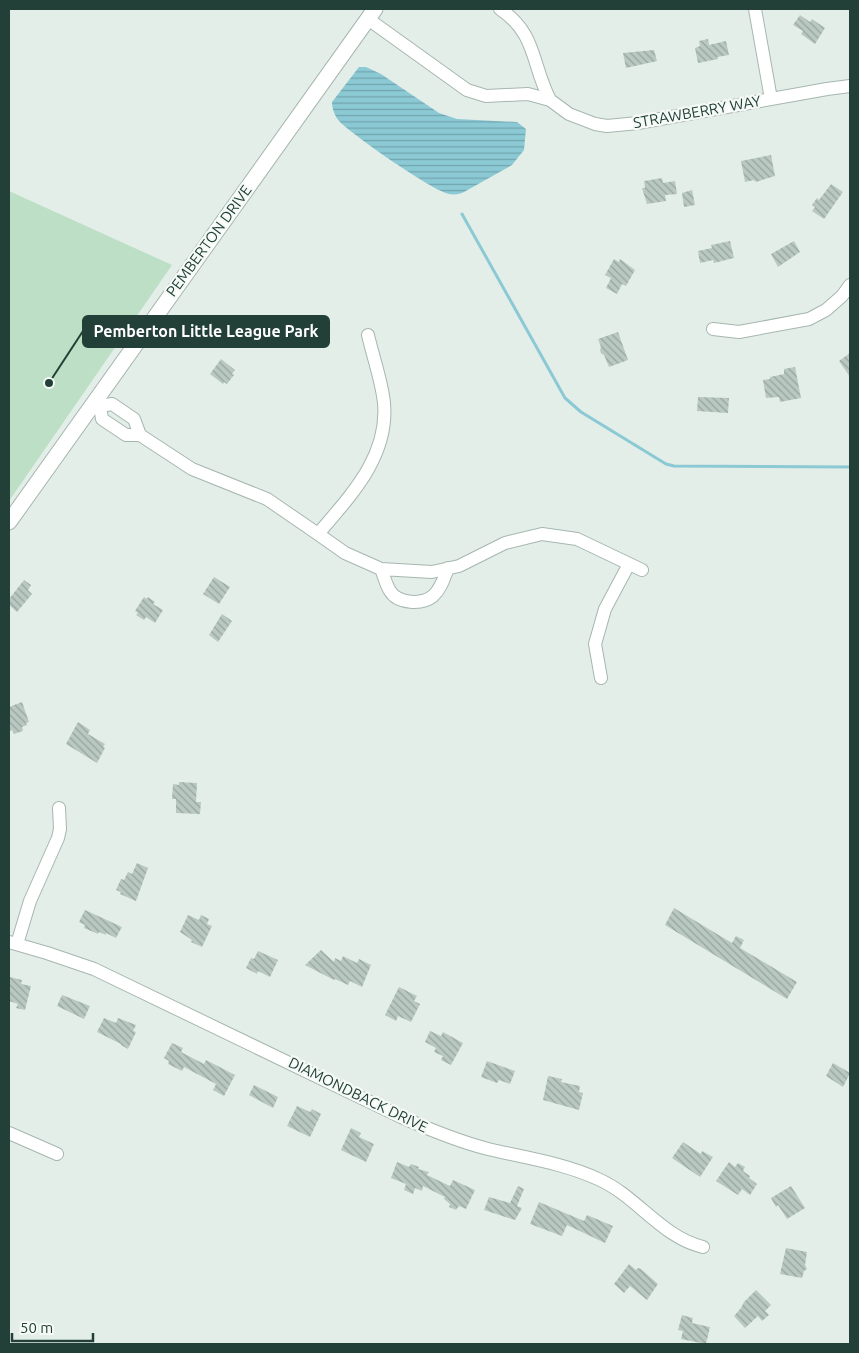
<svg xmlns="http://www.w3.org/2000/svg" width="859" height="1353" font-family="Ubuntu,sans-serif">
<defs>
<pattern id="water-rules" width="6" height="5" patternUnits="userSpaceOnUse" patternTransform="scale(1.25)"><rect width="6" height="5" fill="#8bc9d4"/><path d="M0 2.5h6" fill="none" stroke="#71a5ad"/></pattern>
<pattern id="building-back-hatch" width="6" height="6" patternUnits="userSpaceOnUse" patternTransform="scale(1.25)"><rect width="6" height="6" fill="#b9c9c2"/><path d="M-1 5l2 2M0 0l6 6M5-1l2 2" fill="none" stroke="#96a59f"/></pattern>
</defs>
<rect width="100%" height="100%" fill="#e4eee9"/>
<!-- park -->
<path fill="#bcdfc6" d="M9 191 172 265 9 501Z"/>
<!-- water -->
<path fill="url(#water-rules)" d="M359 67H366L381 74 439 113 457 119 517 122 526 129 524 150 512 165 464 192C460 194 455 195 449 194 433 191 354 136 340 122 335 117 332 109 332 102Z"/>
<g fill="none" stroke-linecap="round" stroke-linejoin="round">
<!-- stream -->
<path stroke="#8bc9d4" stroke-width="3" d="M462 214 565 398 581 412 666 464 674 466 850 467"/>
</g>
<!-- building -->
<path fill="url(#building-back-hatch)" d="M800 15 810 22 812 19 825 28 815 44 801 34 803 31 793 25Z
M708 39 709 45 726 41 729 55 717 57 718 59 698 63 695 48 700 46 699 41Z
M654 50 657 61 626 68 623 53Z
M771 155 775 176 756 182 754 180 745 182 741 161Z
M662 178 663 183 675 181 677 194 665 195 666 201 647 204 642 188H645L644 181Z
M831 184 843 192 824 219 812 211 815 207 812 205 817 198 819 200Z
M692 190 695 205 684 207 682 193Z
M730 241 734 258 714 263 713 260 700 263 698 251 712 248 711 245Z
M794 241 800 252 778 267 771 254Z
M614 259 619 262 620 259 635 270 626 286 622 284 617 294 606 288 611 278 605 275Z
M618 332 628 360 609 367 604 355 601 353 600 350 601 347 598 339Z
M850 353V377L839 361Z
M221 359 235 370 232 374 234 375 227 384 224 382 223 384 210 374Z
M795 367 801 398 780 402 779 397 766 398 763 380 770 379V377L784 374V369Z
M698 397 729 398 728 413 697 411Z
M214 577 230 587 219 604 203 594Z
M24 580 31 585 28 590 32 594 17 612 9 605V599Z
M144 597 147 599 148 597 155 602 153 604 163 610 155 623 146 617 144 620 136 615 138 613 135 611Z
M222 614 232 621 218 642 209 635Z
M22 702 29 722 26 723 27 725 22 727 23 731 14 734 12 730 9 731V707Z
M78 722 90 730 88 734 105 744 103 747 105 748 97 763 66 744Z
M179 782 197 783 196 802H201L200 814 176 813V799H172L173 784 179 785Z
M137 863 148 868 136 901 120 894 121 892 116 890 121 879 124 880 128 872 132 874Z
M674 908 732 943 736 936 744 940 740 948 797 982 787 999 665 925Z
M85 910 122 927 116 938 106 933V935L99 932 98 934 84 928 85 925 79 922Z
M188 915 199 920 201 915 209 919 207 924 212 926 202 947 191 942 192 940 180 932Z
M321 950 334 962 335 958 341 961 343 956 357 963 359 959 371 965 362 987 350 981 348 985 335 979 334 980 305 965Z
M258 951 278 960 270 977 258 971 257 974 246 968 251 958 254 959Z
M10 977 22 980 21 984 31 986 25 1010 16 1008 18 1004 9 1001Z
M399 987 417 996 414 1001 420 1004 411 1022 398 1016 396 1021 385 1015Z
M62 995 90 1006 84 1019 57 1006Z
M104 1018 116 1023 118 1018 136 1025 133 1031 136 1032 128 1049 121 1045V1044L97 1032Z
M430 1031 441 1036 443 1032 463 1043 451 1065 441 1060 443 1056 434 1052 436 1048 425 1042Z
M172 1043 183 1048 181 1052 204 1064 206 1060 235 1075 224 1096 213 1090 216 1084 184 1067 182 1071 168 1064 169 1061 164 1058Z
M487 1061 515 1071 510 1084 499 1080 497 1083 481 1077Z
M833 1063 850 1073 843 1087 826 1076Z
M548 1076 562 1079 561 1082 580 1086 579 1092 583 1093 579 1110 543 1100Z
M254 1085 278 1097 273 1108 249 1095Z
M297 1106 310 1112 312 1109 321 1114 310 1137 287 1126Z
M351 1128 361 1133 359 1137 374 1144 366 1162 341 1150Z
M683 1142 701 1154 702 1151 713 1157 700 1177 672 1158Z
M397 1162 409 1167 411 1164 419 1167 418 1169 429 1172 427 1175 450 1186 453 1180 475 1190 466 1209 459 1206 456 1210 449 1207 450 1204 444 1199 445 1197 423 1186 422 1191 415 1188 413 1194 404 1190 406 1184 391 1178Z
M729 1162 735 1167 738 1163 745 1167 743 1171 750 1176 749 1178 757 1184 750 1195 742 1189 738 1195 716 1181Z
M518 1186 524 1189 517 1206 522 1208 515 1220 484 1210 489 1197 510 1203Z
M791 1186 805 1208 787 1219 778 1205 776 1207 771 1198Z
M539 1202 584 1221 587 1215 613 1226 605 1243 567 1225 562 1236 530 1224Z
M786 1248 807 1252 805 1265 807 1269 804 1271 802 1278 780 1274Z
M629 1264 636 1270 638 1268 641 1269 658 1284 647 1300 630 1286 624 1293 614 1284Z
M756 1290 771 1305 765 1311 769 1315 762 1321 758 1316 745 1328 734 1316 741 1308 744 1302Z
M682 1315 693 1318 692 1323 710 1327 706 1344 681 1339 683 1331 678 1330Z"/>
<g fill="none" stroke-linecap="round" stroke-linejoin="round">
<defs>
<path id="minor" d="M500 9C537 34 531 63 550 100
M755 9 771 99
M368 19 467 90 486 96 528 94 550 100 569 114 595 124 607 126 638 123 827 89 850 86
M713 329 739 332 809 319 826 310 842 296 850 285
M368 335C373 357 382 382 384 403 389 457 350 496 318 534L345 553 381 569 432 572 459 566 505 543 542 534 577 539 642 570
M94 402 100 406 112 404 134 419 140 435
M100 406 102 419 126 435H140L192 469 267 499 318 534
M381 569C384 576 386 585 390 591 398 604 422 605 433 596 441 589 444 578 448 568
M601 678 595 644 605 609 629 564
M9 942 47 953 94 969 399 1116C428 1129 457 1141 488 1149 526 1158 563 1163 598 1179 637 1196 661 1237 703 1247
M17 944 30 901 58 838 60 829 59 808
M9 1133 57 1154"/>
<path id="tertiary" d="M9 522 375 9"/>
</defs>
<!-- minor casing -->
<use href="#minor" stroke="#a6b6b0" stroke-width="14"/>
<!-- tertiary casing -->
<use href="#tertiary" stroke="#a6b6b0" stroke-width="17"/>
<!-- minor -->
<use href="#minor" stroke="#fff" stroke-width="12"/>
<!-- tertiary -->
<use href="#tertiary" stroke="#fff" stroke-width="15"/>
</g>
<g text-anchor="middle" stroke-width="4.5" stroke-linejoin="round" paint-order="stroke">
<!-- street labels -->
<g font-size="15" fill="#224038" stroke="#f5faf7">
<text transform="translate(697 112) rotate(-10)" y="5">STRAWBERRY WAY</text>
<text transform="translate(209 241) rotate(-54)" y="5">PEMBERTON DRIVE</text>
<text transform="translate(358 1095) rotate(26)" y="5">DIAMONDBACK DRIVE</text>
</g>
</g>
<!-- callouts -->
<path fill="none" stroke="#224038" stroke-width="2" d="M49 383L83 331"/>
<circle fill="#224038" stroke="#f5faf7" stroke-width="2" cx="49" cy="383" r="5"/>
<rect fill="#224038" stroke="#224038" stroke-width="2" x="83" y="316" width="246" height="31" rx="5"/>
<g font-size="16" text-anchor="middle" font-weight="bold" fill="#fff">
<text x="206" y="337">Pemberton Little League Park</text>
</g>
<!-- border -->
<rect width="859" height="1353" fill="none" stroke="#224038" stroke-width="20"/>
<!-- scale -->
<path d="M12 1333v8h81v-8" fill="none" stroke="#224038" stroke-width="2.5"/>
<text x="20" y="1333" font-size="15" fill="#224038" stroke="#f5faf7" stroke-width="4" paint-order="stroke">50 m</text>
</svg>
